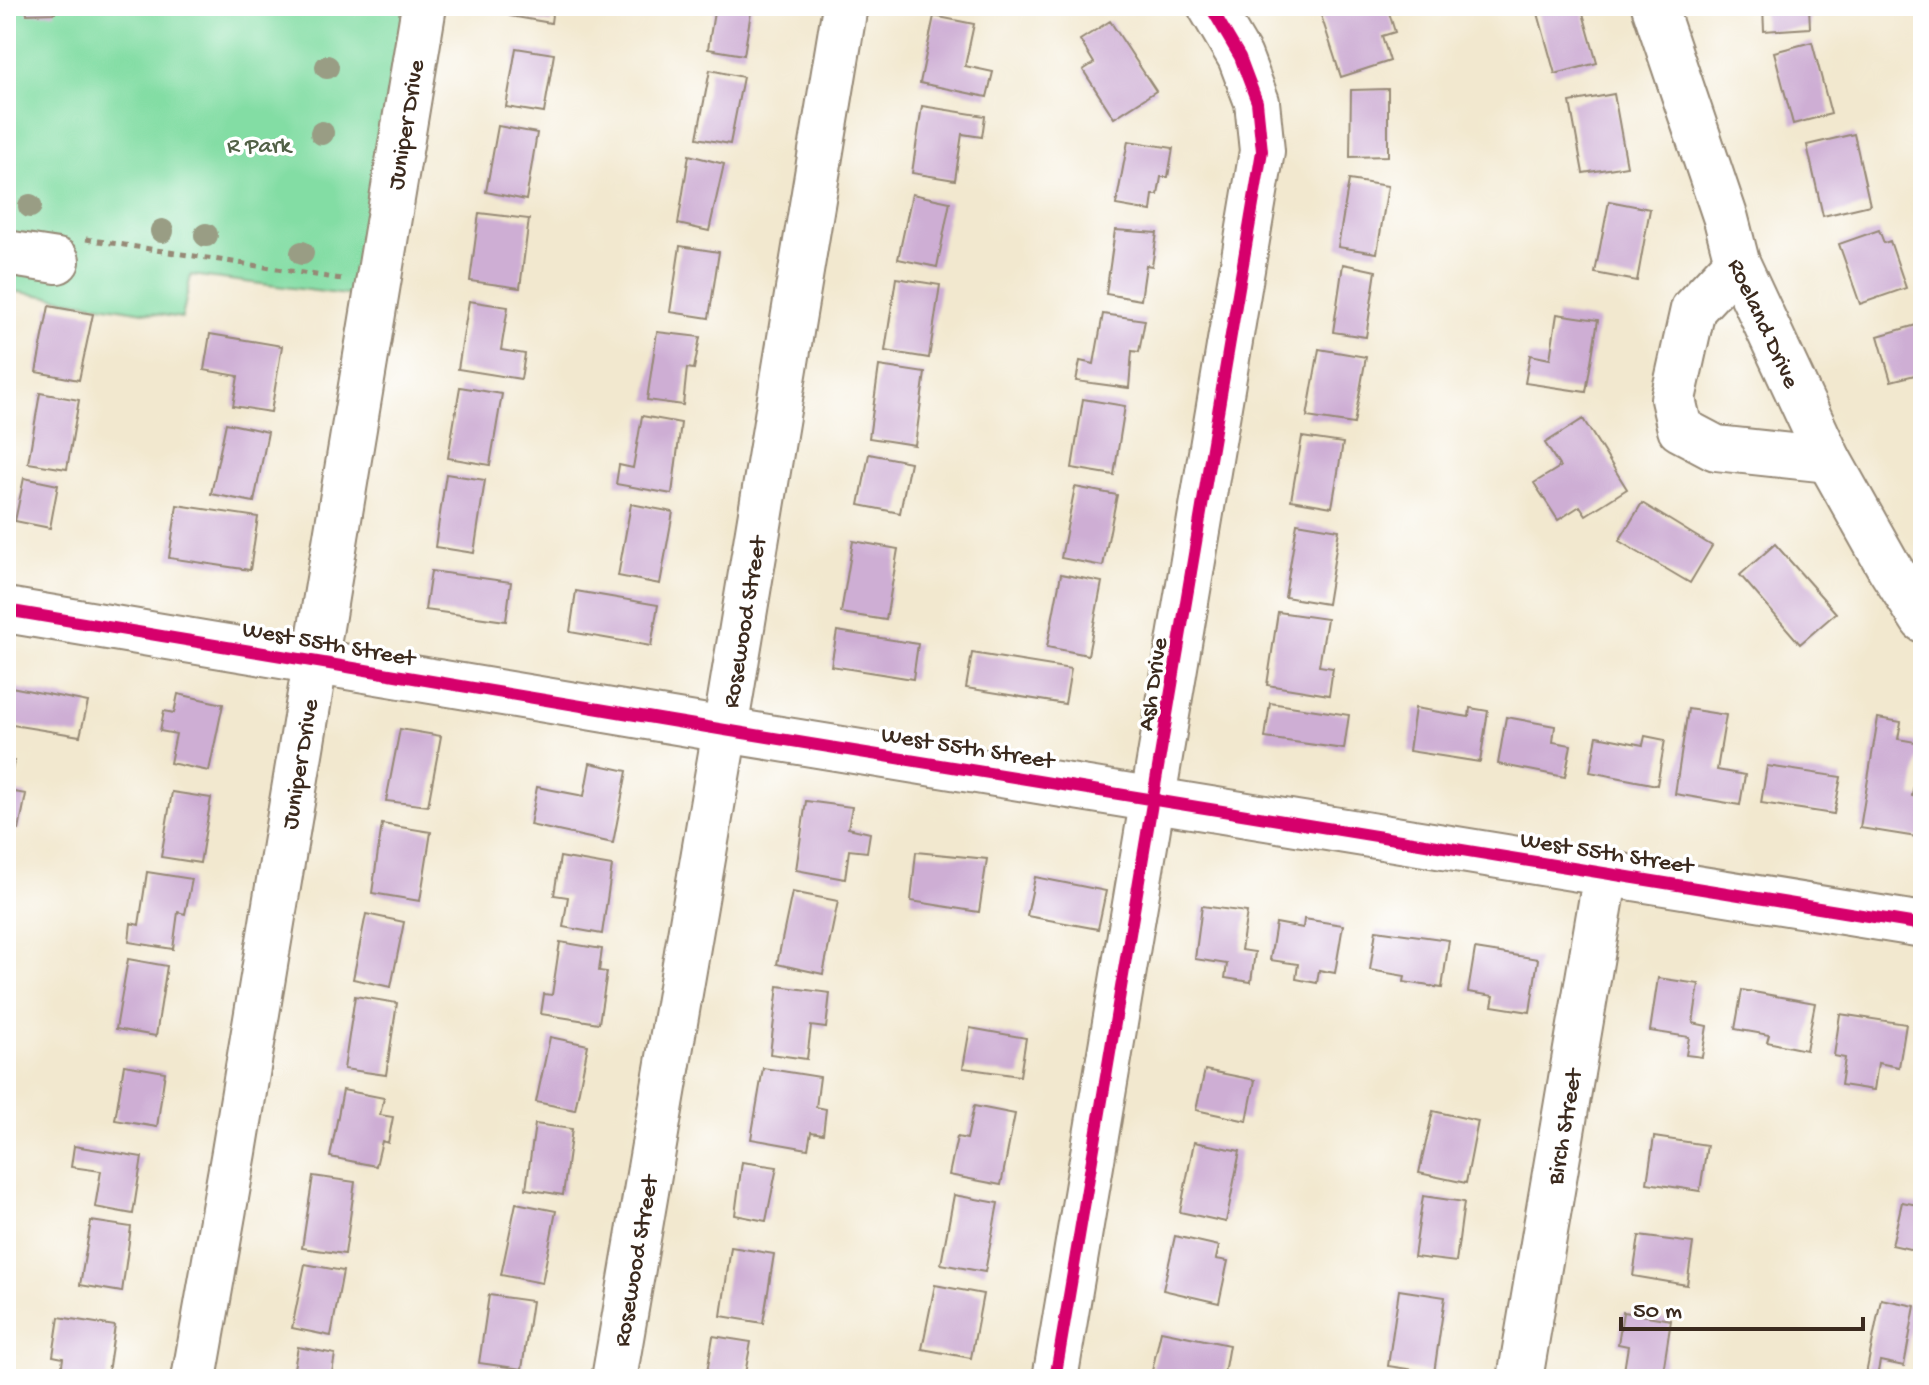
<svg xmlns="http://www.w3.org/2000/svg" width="1929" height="1385" font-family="'Gochi Hand',sans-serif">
<rect width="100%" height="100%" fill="#fff"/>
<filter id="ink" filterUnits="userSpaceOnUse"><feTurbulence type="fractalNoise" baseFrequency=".0125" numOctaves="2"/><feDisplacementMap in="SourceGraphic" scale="16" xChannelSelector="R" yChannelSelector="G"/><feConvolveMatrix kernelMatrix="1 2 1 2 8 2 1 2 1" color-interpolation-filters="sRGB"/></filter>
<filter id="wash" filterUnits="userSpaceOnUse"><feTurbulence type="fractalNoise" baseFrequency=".006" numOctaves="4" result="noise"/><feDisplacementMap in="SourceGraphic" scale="32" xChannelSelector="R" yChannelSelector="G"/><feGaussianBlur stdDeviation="1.8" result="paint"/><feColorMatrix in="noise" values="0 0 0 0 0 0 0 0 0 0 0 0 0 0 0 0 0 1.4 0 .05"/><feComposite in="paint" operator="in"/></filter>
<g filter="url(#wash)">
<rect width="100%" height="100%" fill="#f2e8cf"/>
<!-- green -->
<path fill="#83dda4" stroke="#5f8461" stroke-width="2" d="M6 6H424L377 299 191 275 182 318 6 290Z"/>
<g id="blocks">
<!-- building -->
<path fill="#ceaed4" d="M26 6H55V13L27 14Z
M512 6H553L551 23 510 16Z
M715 6H752L744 55 708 49Z
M1318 6H1387L1395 32 1382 36 1390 61 1341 77Z
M1536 6H1581L1597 63 1555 74Z
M1763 6H1809L1810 28 1764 31Z
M934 16 974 24 965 66 993 72 987 97 920 83Z
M1110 21 1156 91 1114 118 1083 70 1094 63 1080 40Z
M1812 42 1831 114 1793 124 1774 52Z
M516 48 554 54 544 113 506 107Z
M710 70 743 77 730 144 697 138Z
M1388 89V156L1350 157 1351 90Z
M1614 94 1627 166 1583 173 1570 102Z
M922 106 985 116 982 137 962 134 955 180 912 173Z
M498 126 537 133 526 200 486 192Z
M1854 134 1870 205 1823 216 1807 145Z
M1128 141 1173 148 1168 177H1161L1158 195H1153L1151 211 1116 205Z
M689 155 724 164 709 231 678 224Z
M1349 180 1388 186 1377 253 1338 247Z
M912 194 950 202 937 267 898 259Z
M1609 201 1650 209 1637 281 1595 273Z
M479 213 529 219 520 288 470 281Z
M1115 230 1157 233 1152 266 1146 265 1141 300 1106 294Z
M1879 230 1884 243 1890 241 1906 288 1860 304 1839 244Z
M680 246 719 252 709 318 670 312Z
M1343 264 1376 271 1366 337 1333 332Z
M896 278 940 285 929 358 885 351Z
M469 301 508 307 501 350 525 354 521 379 458 369Z
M49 306 93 314 79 380 36 372Z
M1103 314 1145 320 1139 352 1132 351 1129 388 1076 381 1080 361 1094 364Z
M1557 314 1598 320 1586 392 1525 383 1530 355 1550 359Z
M1923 323V373L1891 381 1878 336Z
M657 332 700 337 694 369 687 368 683 405 647 400Z
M210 334 282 346 271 412 233 406 238 376 204 370Z
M1319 349 1366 357 1354 424 1307 417Z
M879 366 925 373 915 445 869 438Z
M460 387 502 394 490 465 448 458Z
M40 393 79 400 67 469 28 463Z
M1083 399 1125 406 1114 475 1072 468Z
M642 416 681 423 672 494 616 484 619 465 633 468Z
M1583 419 1627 489 1586 515 1580 506 1558 520 1534 483 1560 467 1545 443Z
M226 423 268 432 254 502 211 494Z
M1302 437 1343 443 1332 507 1291 500Z
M869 454 910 462 900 513 859 505Z
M446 474 485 480 474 553 435 547Z
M24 478 58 485 50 528 15 521Z
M1075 487 1117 495 1103 566 1061 558Z
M1642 503 1712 546 1690 583 1619 541Z
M631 504 673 512 660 584 618 576Z
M177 505 258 517 250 570 169 558Z
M1297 523 1339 530 1327 604 1285 597Z
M853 541 898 549 886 620 841 613Z
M1775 544 1836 613 1800 644 1740 575Z
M431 571 511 582 506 621 425 610Z
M1061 574 1102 582 1088 655 1047 647Z
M576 591 658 605 651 646 570 632Z
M1278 612 1327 619 1319 666 1333 668 1329 695 1267 685Z
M837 631 918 644 913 679 831 666Z
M972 653 1071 669 1065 704 966 688Z
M6 686 88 702 80 736 6 724Z
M178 694 223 704 209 771 170 763 176 734 160 731 164 711 174 713Z
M1270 703 1349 715 1344 749 1265 738Z
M1415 708 1469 717 1470 708 1488 711 1480 762 1409 751Z
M1688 709 1726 715 1717 770 1745 775 1740 805 1675 794Z
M1506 717 1555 726 1553 742 1571 745 1565 777 1498 764Z
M1878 718 1901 722 1898 739 1921 743 1912 796 1923 798V838L1860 828Z
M400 729 441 736 428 806 386 801Z
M1597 736 1643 745 1645 736 1665 740 1657 785 1590 772Z
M6 759 14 761 8 791 26 794 19 830 6 828Z
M590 763 627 771 613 843 530 825 537 787 584 796Z
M1767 766 1841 777 1834 814 1761 803Z
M172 792 211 798 200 863 161 857Z
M806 801 852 807 848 828 870 833 867 852 849 850 845 879 796 870Z
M382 824 431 832 420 901 372 893Z
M916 852 987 859 979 912 911 901Z
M560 857 612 866 602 934 563 927 568 897 554 895Z
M147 872 192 879 185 914 178 912 173 949 129 942 131 923 139 925Z
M1035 877 1106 891 1098 929 1027 916Z
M792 892 838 901 823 974 777 964Z
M1202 906 1247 912 1241 950 1255 952 1251 982 1225 978 1227 964 1195 959Z
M366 914 404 922 391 987 353 979Z
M1304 919 1343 925 1335 973 1319 970 1317 983 1296 979 1298 964 1270 960 1276 923 1303 928Z
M1376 930 1449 940 1442 988 1404 982 1405 976 1370 970Z
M560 942 602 949 599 971 607 972 599 1023 541 1014 544 994 552 995Z
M1475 949 1538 959 1530 1012 1492 1006 1494 996 1468 992Z
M128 959 167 966 156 1036 116 1029Z
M1658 978 1699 984 1693 1023 1707 1026 1702 1057 1686 1055 1689 1037 1650 1031Z
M778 986 830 993 826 1028 811 1026 807 1059 770 1054Z
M1742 990 1815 1003 1806 1050 1767 1042 1769 1035 1735 1029Z
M355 996 397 1003 386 1075 344 1069Z
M1840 1014 1906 1024 1899 1067 1878 1063 1874 1090 1841 1085 1845 1058 1834 1056Z
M970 1028 1026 1038 1020 1076 963 1068Z
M550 1037 588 1045 575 1110 536 1102Z
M124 1065 165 1072 157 1127 115 1120Z
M763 1068 820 1077 816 1107 826 1109 823 1134 811 1132 808 1149 751 1139Z
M1205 1070 1255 1080 1247 1121 1196 1110Z
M343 1090 384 1098 380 1115 393 1117 388 1143 382 1141 376 1166 330 1157Z
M974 1106 1015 1114 1001 1185 949 1175 957 1137 967 1139Z
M1433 1111 1478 1121 1466 1183 1419 1173Z
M535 1124 572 1129 563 1195 526 1189Z
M1654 1137 1707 1145 1700 1191 1647 1183Z
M1194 1142 1240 1151 1226 1222 1180 1212Z
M74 1146 142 1157 133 1214 95 1207 101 1171 71 1167Z
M742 1162 777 1167 766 1221 735 1215Z
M313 1176 355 1182 345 1254 302 1248Z
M954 1195 998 1203 985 1272 941 1264Z
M1423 1196 1464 1202 1456 1262 1414 1257Z
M1902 1202 1923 1206V1252L1892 1245Z
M516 1203 556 1211 542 1283 501 1275Z
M91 1221 131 1227 122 1292 80 1285Z
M1175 1236 1219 1246 1216 1259 1228 1261 1219 1303 1163 1290Z
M1639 1236 1693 1243 1687 1285 1633 1276Z
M731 1247 774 1254 763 1323 721 1316Z
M305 1264 343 1271 331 1336 292 1328Z
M935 1285 983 1294 971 1358 922 1349Z
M1399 1290 1445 1297 1434 1373 1388 1366Z
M489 1295 532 1301 522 1369 479 1363Z
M1881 1299 1915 1306 1904 1366 1880 1361 1877 1377 1866 1374Z
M1623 1312 1671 1320 1662 1379 1623 1377 1628 1346 1618 1344Z
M59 1317 115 1326 107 1379H60L63 1358 53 1356Z
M1161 1331 1229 1345 1223 1379H1189L1152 1371Z
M713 1336 751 1342 744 1379H706Z
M298 1347 335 1354 331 1379H292Z"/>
</g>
</g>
<g filter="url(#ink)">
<use href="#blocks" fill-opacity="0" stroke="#968976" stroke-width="2"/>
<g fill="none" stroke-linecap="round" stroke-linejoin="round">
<defs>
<g id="minor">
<path id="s1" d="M1654 6 1726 219 1737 262 1829 460 1889 567 1923 620"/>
<path d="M6 253 57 261"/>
<path d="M1737 262 1693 309 1673 399 1680 429 1716 448 1829 460"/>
<path d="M6 610 725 730 1923 925"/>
<path id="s2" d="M194 1379 234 1152 424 6"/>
<path id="s3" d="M614 1379 725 730 845 6"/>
<path d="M1055 1379 1262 151 1257 102 1240 57 1210 6"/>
<path id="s4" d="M1520 1379 1606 873"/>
</g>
</defs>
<!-- minor casing -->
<use href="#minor" stroke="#968976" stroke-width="48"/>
<!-- path -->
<path stroke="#968976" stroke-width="5" stroke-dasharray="6 6" stroke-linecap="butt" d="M86 239 341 279"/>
<!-- minor -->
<use href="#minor" stroke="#fff" stroke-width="44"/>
<defs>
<path id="cycleway" d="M6 610 725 730 1923 925
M1055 1379 1262 151 1257 102 1240 57 1210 6"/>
</defs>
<!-- cycleway casing -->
<use href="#cycleway" stroke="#fff" stroke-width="17"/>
<!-- cycleway -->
<use href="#cycleway" stroke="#d6006c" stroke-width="12"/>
</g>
<!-- trees -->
<g fill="#999d84">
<circle cx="327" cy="67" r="12"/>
<circle cx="322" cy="133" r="12"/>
<circle cx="30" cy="206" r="12"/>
<circle cx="162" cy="231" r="12"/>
<circle cx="206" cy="235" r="12"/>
<circle cx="302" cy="253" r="12"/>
</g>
</g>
<g text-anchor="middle" stroke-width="7" stroke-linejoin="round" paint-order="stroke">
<!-- street labels -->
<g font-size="24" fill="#3b2a1e" stroke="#fff">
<text dy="8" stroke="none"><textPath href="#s2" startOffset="1272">Juniper Drive</textPath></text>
<text dy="8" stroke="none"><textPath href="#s1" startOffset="336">Roeland Drive</textPath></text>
<text dy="8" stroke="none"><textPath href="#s3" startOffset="768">Rosewood Street</textPath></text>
<text transform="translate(329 642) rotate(10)" y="8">West 55th Street</text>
<text transform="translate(1151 684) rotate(-81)" y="8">Ash Drive</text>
<text transform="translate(968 746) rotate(9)" y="8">West 55th Street</text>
<text dy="8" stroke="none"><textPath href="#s2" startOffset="624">Juniper Drive</textPath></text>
<text transform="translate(1607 851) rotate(9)" y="8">West 55th Street</text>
<text dy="8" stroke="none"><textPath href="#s4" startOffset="256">Birch Street</textPath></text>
<text dy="8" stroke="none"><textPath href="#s3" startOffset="120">Rosewood Street</textPath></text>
</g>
<!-- park labels -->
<g font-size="24" fill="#516046" stroke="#fff">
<text x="259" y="152">R Park</text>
</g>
</g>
<!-- margin -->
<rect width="1929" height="1385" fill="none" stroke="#fff" stroke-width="32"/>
<!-- scale -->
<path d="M1621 1317v12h242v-12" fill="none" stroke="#3b2a1e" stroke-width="4"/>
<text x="1633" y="1317" font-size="24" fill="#3b2a1e" stroke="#ffffff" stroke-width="6" paint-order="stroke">50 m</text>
</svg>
